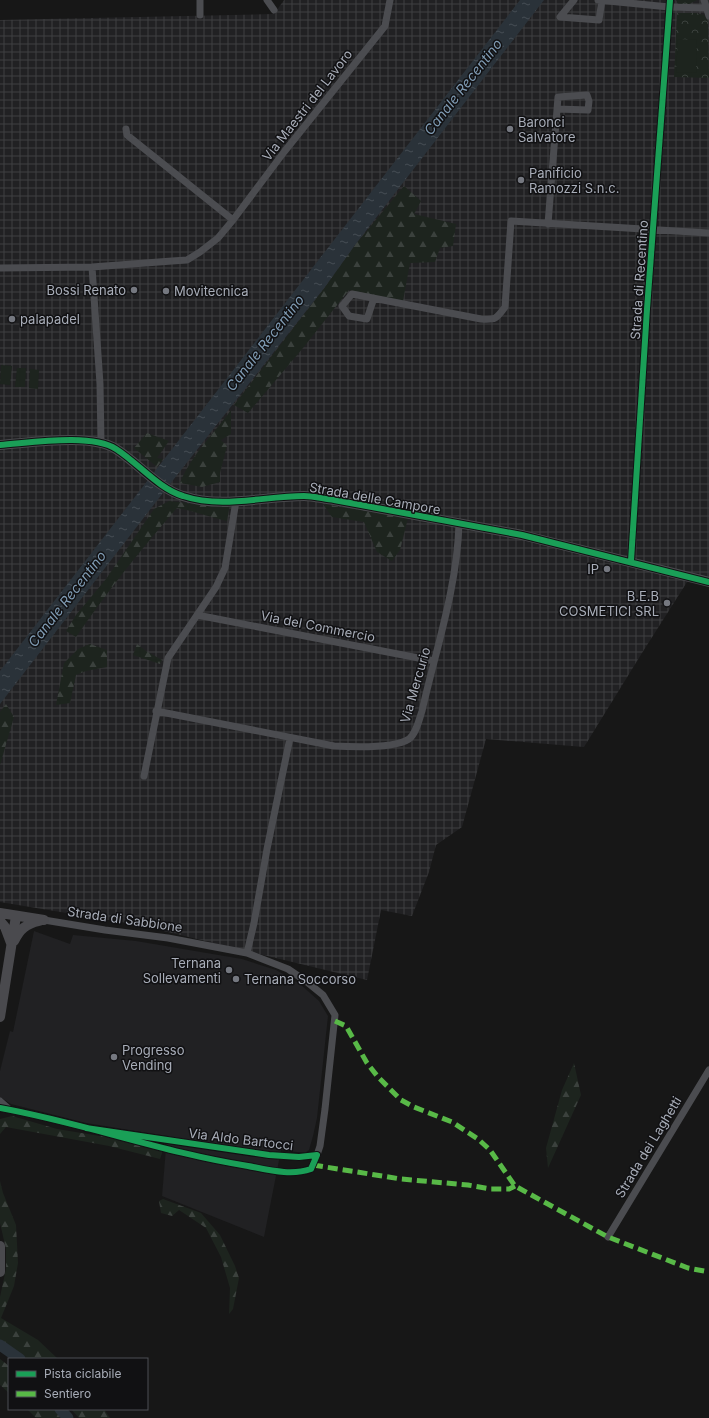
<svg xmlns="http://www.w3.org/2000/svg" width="709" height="1418" font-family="Inter,sans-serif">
<defs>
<pattern id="industrial-grid" width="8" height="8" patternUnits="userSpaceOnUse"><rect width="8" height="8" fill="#212123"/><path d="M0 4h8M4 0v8" fill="none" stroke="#3e3f41"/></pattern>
<pattern id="forest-firs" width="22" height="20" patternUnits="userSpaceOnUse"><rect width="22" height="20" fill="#1d241e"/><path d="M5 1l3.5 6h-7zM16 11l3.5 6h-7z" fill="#3b413d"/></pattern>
<pattern id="park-crowns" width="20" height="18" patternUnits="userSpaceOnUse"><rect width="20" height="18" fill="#1d241e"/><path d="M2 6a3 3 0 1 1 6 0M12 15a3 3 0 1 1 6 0" fill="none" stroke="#3b413d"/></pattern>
<pattern id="water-ripples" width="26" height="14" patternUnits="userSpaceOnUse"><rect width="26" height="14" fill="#2a3239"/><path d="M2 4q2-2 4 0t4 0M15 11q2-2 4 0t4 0" fill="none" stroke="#464d54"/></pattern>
</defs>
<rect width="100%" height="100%" fill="#171717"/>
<!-- built -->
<path fill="#212123" d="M34 931 70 944 73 935 136 941 242 959 276 970 300 984 319 1001 328 1016 317 1118 313 1136 309 1150 305 1153 281 1150 264 1237 162 1196 167 1136 86 1123 11 1104 0 1097V1071L10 1031 13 1032Z"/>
<!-- industrial -->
<path fill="url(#industrial-grid)" d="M284 0H709V582L689 579 642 653 584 747 486 739 462 827 436 845 429 872 412 916 381 910 367 980 139 925 0 902V20L274 14Z"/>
<!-- forest -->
<path fill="url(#forest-firs)" d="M404 186 421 201 414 214 456 224 453 246 440 248 435 262 410 263 403 301 349 290 303 348 248 413 234 405 325 287 355 245Z
M231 410V434L221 440 227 446 220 473V482L202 487 180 483C190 457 215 432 231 410Z
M147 433 169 441 157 458 163 459 157 467 134 448Z
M169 501 203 505 230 504 227 521C210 517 194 511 177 508 141 549 107 592 76 637L66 631 76 615 106 579 154 509Z
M323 504 408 518 400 550 392 561 377 552 364 522 332 517Z
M90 644 107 650V667L86 671 76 675 70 703 56 705 64 663 78 649Z
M137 644 146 651 162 660 160 664 133 655Z
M6 704 14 717 0 765V712Z
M574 1063 581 1095 548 1168 546 1148 562 1090Z
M12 1116 57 1129 124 1140 163 1150 160 1159 109 1146 6 1127 0 1134V1119Z
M0 1181 3 1193 16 1225 18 1263 14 1286 1 1318 38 1340 58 1359H27L0 1341V1297L6 1269V1249L0 1223Z
M163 1199 201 1213 220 1235 235 1266 239 1278 233 1309 229 1314 230 1288 221 1257 206 1228 179 1210 172 1216 161 1213 159 1201Z
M0 1359 9 1366V1393L0 1385Z
M27 1409H55L61 1418H36Z
M71 1409H104L110 1418H79Z"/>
<!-- park -->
<path fill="url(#park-crowns)" d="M676 0H697L687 5H679Z
M677 13H696L704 15 708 21 709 78 674 77Z"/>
<!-- pitch -->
<path fill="#1d241e" d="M678 39 697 40 696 73 676 72Z
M1 365 12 366 10 385 0 384Z
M17 368H26L25 387H15Z
M30 369 39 370 38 389 29 388Z"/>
<!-- water -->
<path fill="url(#water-ripples)" d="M520 0H544L355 245 325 287 159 498 0 704V671Z"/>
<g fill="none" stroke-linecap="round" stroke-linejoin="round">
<!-- river -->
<path stroke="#2a3239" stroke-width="11" d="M0 1345 20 1359
M60 1409 68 1418"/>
<!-- street -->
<path stroke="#4b4c50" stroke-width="7" d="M267 0 274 10
M574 0 560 17 599 20 602 0
M598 0 669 7 706 8
M704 0 709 16
M200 15V0
M126 129 127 135 233 220
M548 224 558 97 587 95 589 101 588 110 557 109
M92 267 100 384 101 442
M0 268 92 267 172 261 187 260 200 252 218 238 233 220 284 152 385 26 390 0
M374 298 367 319 349 316 342 306 352 294 481 319C496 320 496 319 505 307L511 221 709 233
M631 561 647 309 670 0
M197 615 434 661
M156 711 334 746C352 747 393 749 409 739 416 734 419 720 422 711 436 649 457 588 459 524
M144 776 168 658 216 587 225 568 236 501
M44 920 105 930 168 938 247 953 254 923 267 849 290 738
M247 953 288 969 307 982 323 995 335 1015 325 1109 320 1146 317 1155
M0 1101 9 1109
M0 1108C84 1123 164 1153 248 1166 269 1170 291 1176 311 1169L317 1155 299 1157 269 1155 86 1128
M608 1237 709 1070"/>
<!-- secondary -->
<path stroke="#4a4a4e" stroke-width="10" d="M0 445C30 443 91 433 116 449 138 463 159 489 183 496 222 509 264 496 304 496 314 496 324 499 334 500L522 535 709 582
M0 913 44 920
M0 921 5 927 11 943
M14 941C20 929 26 924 39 921
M0 1017 16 916
M0 1246V1272"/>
<!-- quiet -->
<path stroke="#58b947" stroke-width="5" stroke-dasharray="10 5" stroke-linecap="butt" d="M335 1021 346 1026 367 1063 378 1077 401 1100 414 1107 452 1122 478 1139 490 1150 515 1186 608 1237 688 1268 709 1272
M313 1165 401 1179 468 1185 491 1189H509L515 1186"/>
<defs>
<path id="cycleway" d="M0 445C30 443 91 433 116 449 138 463 159 489 183 496 222 509 264 496 304 496 314 496 324 499 334 500L522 535 709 582
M631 561 647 309 670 0
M0 1108C84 1123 164 1153 248 1166 269 1170 291 1176 311 1169L317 1155 299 1157 269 1155 86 1128"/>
</defs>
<!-- cycleway casing -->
<use href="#cycleway" stroke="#111113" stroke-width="8"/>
<!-- cycleway -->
<use href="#cycleway" stroke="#1a9f57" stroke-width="6"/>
</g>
<!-- markers -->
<g fill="#757880" stroke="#111113" stroke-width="1.5">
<circle cx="510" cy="129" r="4"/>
<circle cx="521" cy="180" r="4"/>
<circle cx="134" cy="290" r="4"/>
<circle cx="166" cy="291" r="4"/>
<circle cx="12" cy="319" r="4"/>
<circle cx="607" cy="569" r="4"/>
<circle cx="667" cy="603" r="4"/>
<circle cx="229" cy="970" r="4"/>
<circle cx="236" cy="979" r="4"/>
<circle cx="114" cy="1057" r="4"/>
</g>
<g text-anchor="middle" stroke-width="3" stroke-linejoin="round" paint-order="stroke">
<!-- street labels -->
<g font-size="13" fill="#a8adb8" stroke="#111113">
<text transform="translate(307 105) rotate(-52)" y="5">Via Maestri del Lavoro</text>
<text transform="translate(639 280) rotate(-86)" y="5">Strada di Recentino</text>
<text transform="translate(375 498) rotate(10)" y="5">Strada delle Campore</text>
<text transform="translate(318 626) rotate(11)" y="5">Via del Commercio</text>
<text transform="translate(415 685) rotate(-74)" y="5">Via Mercurio</text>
<text transform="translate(125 919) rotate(8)" y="5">Strada di Sabbione</text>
<text transform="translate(241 1139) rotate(7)" y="5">Via Aldo Bartocci</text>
<text transform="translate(648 1147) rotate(-59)" y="5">Strada dei Laghetti</text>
</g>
<!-- poi labels -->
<g font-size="13" fill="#a8adb8" stroke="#111113" text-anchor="start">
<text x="518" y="127">Baronci<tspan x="518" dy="15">Salvatore</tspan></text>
<text x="529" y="178">Panificio<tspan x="529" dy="15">Ramozzi S.n.c.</tspan></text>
<text x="126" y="295" text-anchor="end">Bossi Renato</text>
<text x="174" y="296">Movitecnica</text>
<text x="20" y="324">palapadel</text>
<text x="599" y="574" text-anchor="end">IP</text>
<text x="659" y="601" text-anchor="end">B.E.B<tspan x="659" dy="15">COSMETICI SRL</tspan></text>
<text x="221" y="968" text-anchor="end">Ternana<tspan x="221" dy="15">Sollevamenti</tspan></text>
<text x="244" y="984">Ternana Soccorso</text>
<text x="122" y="1055">Progresso<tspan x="122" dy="15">Vending</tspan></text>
</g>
<!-- water labels -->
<g font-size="14" font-style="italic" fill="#7f9bb3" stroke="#111113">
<text transform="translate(463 87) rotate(-52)" y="5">Canale Recentino</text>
<text transform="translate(265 343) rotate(-52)" y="5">Canale Recentino</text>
<text transform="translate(67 599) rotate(-52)" y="5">Canale Recentino</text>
</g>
</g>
<!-- legend -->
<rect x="8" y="1358" width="140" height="52" fill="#111113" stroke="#4d4f55"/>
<rect x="16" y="1371" width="20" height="6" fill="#1a9f57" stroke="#4d4f55"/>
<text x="44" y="1378" font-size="12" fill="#a8adb8">Pista ciclabile</text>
<rect x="16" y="1391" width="20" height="6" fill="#58b947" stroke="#4d4f55"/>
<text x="44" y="1398" font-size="12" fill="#a8adb8">Sentiero</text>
</svg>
